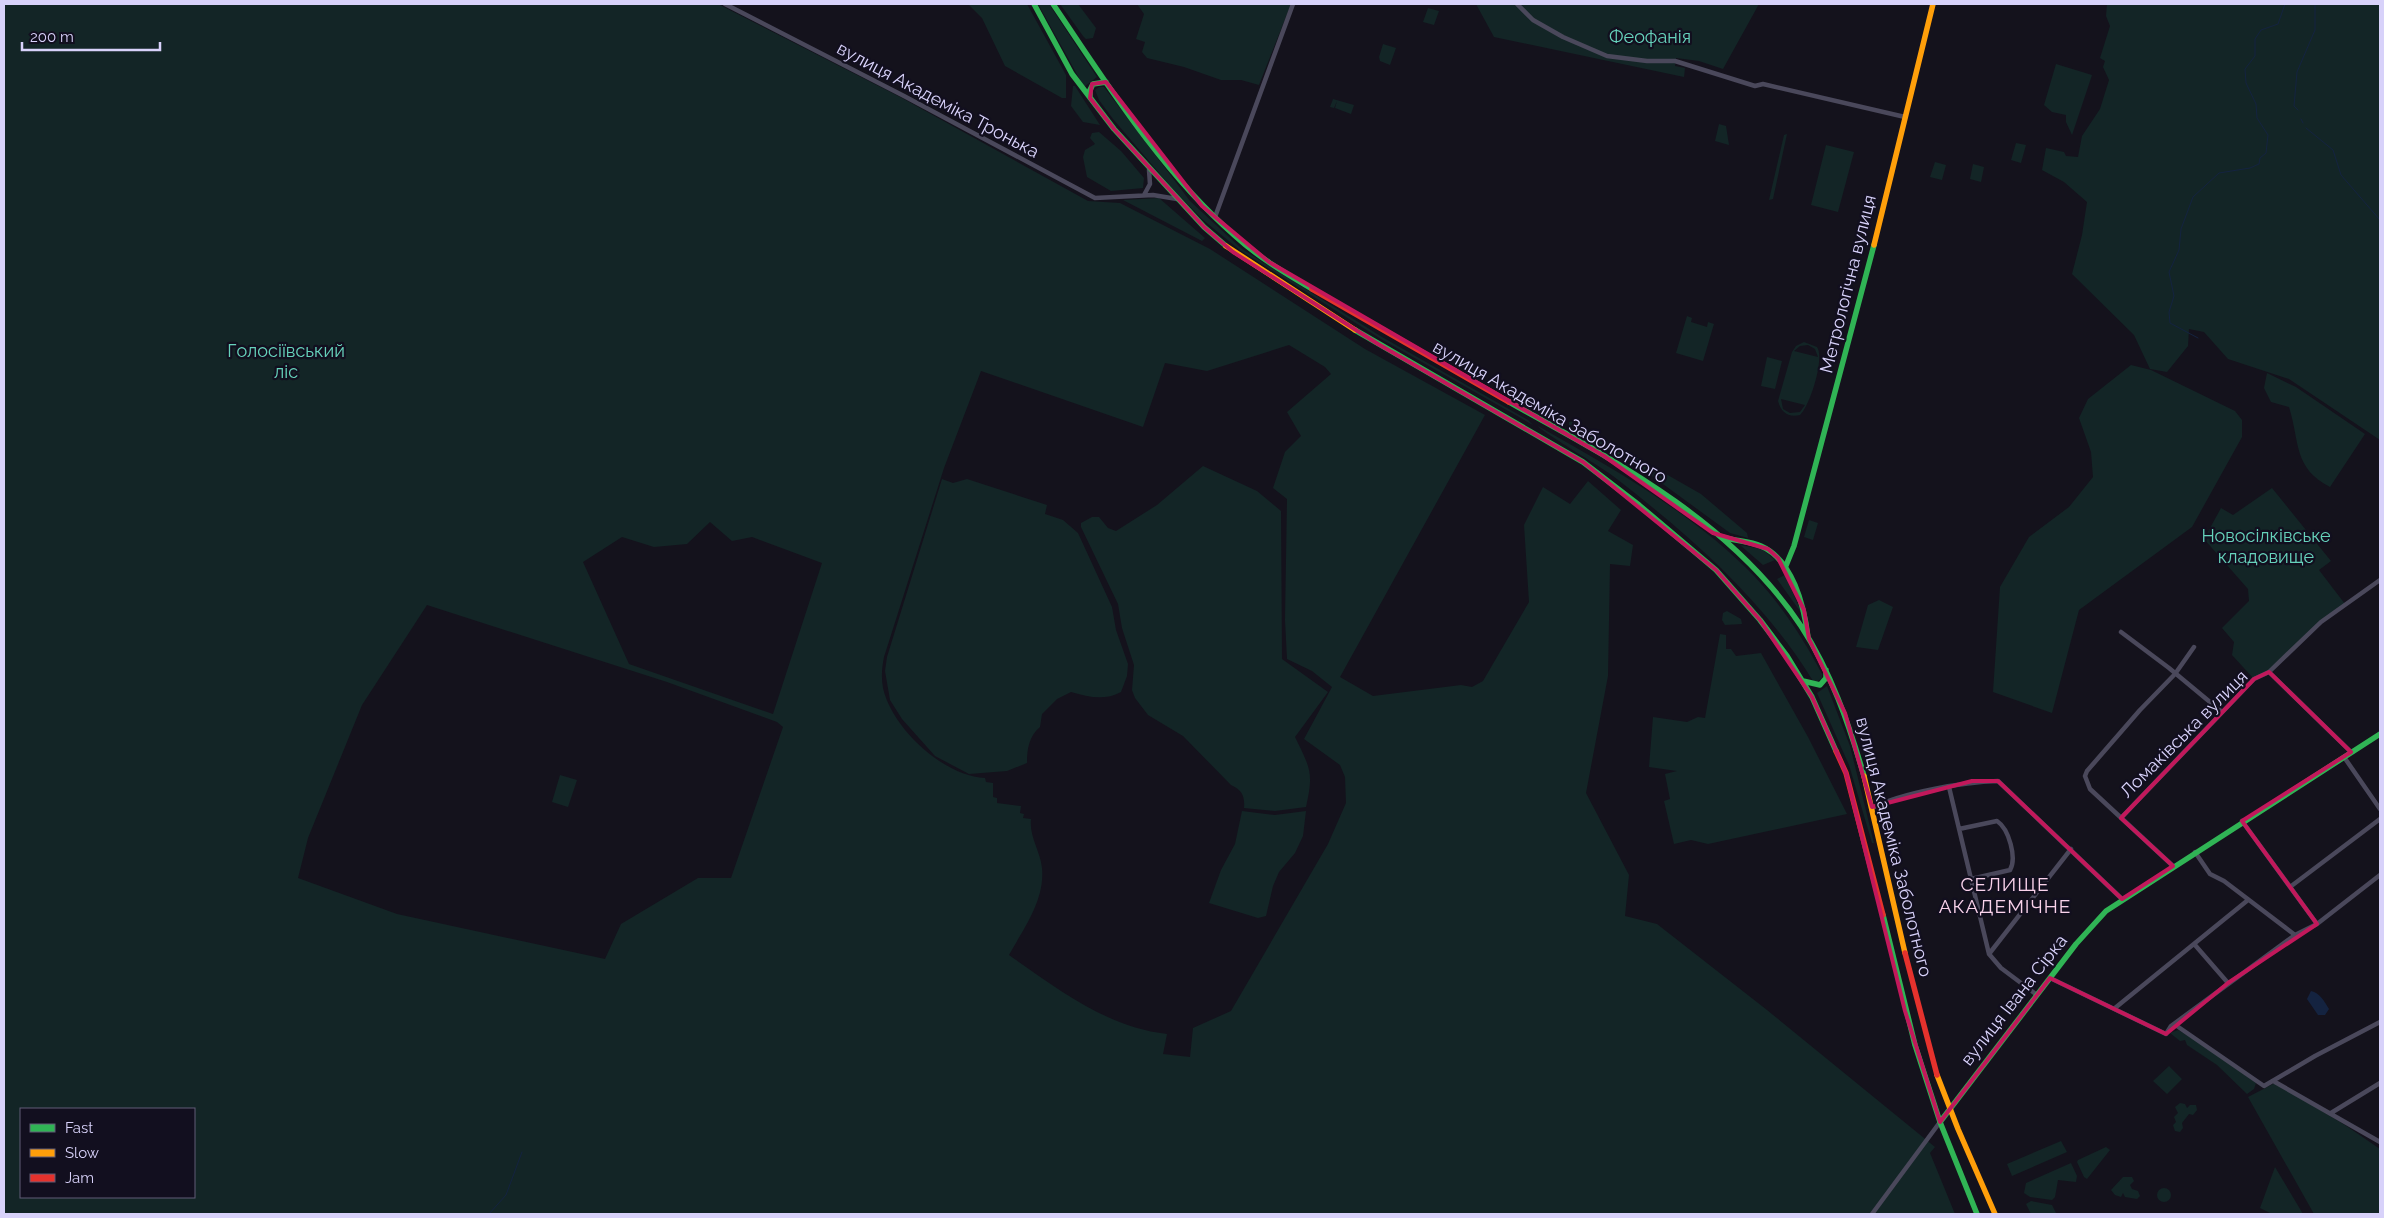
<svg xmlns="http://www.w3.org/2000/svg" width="2384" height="1218" font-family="Raleway,sans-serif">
<rect width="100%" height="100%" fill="#14121c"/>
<!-- green -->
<path fill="#132526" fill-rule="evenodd" d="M4 4H718L902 98 1088 201 1120 203 1210 249 1365 349 1485 415 1340 677 1373 696 1461 685 1472 687 1483 681 1529 602 1524 525 1543 487 1570 504 1588 481 1621 510 1608 531 1633 545 1630 566 1610 564 1608 676 1586 793 1629 875 1625 916 1657 924 1767 1010 1935 1147 1930 1153 1955 1214H4ZM1289 345 1325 367 1331 374 1287 412 1301 436 1285 452 1273 488 1287 499 1285 620 1287 659 1312 671 1332 687 1304 739 1340 765 1345 777 1346 803 1328 844 1231 1011 1193 1028 1190 1057 1163 1054 1167 1034C1106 1027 1058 989 1009 955 1024 928 1045 900 1042 868 1040 850 1029 837 1031 819L1023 818 1024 814 1020 813 1021 806 997 803V798L993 797V783L986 782 985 778C943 776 892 728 883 688 881 677 882 667 884 657L944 468 981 371 1143 427 1165 363 1207 371ZM710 522 732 541 752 537 822 563 773 714 629 664 583 562 622 537 654 547 687 544ZM427 605 667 682 777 722 783 727 731 878H698L621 924 605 959 397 914 298 878 308 838 362 705ZM21 1109H194V1197H21Z
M968 4H1027L1066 75V98H1062L1005 66 982 18Z
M1038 4H1049L1097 77 1084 87Z
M1060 4H1078L1096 28 1093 38 1086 39 1083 36Z
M1137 4H1291L1259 85 1241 80H1221L1184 67 1147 58 1142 52 1145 42 1136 39 1144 14Z
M1476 4H1759L1723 69 1699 61 1676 58 1675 66 1685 68 1684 77 1494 37Z
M2107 4H2380V440L2289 379 2228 359 2204 332 2189 329 2188 346 2167 372 2150 369 2134 335 2072 274 2082 235 2087 202 2064 182 2042 170 2046 148 2064 152 2066 156 2078 157 2082 136 2100 109 2109 80 2103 67 2105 61 2100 58 2110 26 2106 16Z
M1428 8 1439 11 1434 25 1423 22Z
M1383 44 1396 48 1390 65 1380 61 1379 57Z
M2056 64 2092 75 2072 135 2066 122V115L2052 112 2044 105Z
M1073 86H1075L1100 125 1083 122 1071 106Z
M1099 87H1104L1190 201 1242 249 1382 337 1528 420 1533 425 1381 339 1241 251 1202 219 1171 187 1113 119 1099 100 1095 90Z
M1333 99 1354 105 1351 114 1335 108 1337 101 1334 108 1330 107Z
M1719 124 1726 126 1729 145 1715 141Z
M1099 132 1121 151 1144 178 1143 188 1111 191 1087 177 1083 157 1085 150 1095 144 1090 138 1092 133Z
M1787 134 1773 199 1769 200 1784 135Z
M2016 143 2026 145 2021 163 2011 160Z
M1826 145 1854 152 1838 212 1811 205Z
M1935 162 1946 165 1942 180 1930 177Z
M1973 164 1984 167 1981 182 1970 179Z
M1159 198 1205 238 1202 241 1123 200Z
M1687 316 1692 318 1691 322 1707 327 1708 322 1714 324 1703 361 1676 353Z
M1804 342 1817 347C1825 358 1810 406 1800 415 1788 418 1781 412 1778 401L1792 352 1796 346ZM1808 345 1815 349 1818 357 1794 351 1800 346ZM1781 399 1805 405 1800 412 1790 413 1783 409Z
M1767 357 1782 361 1775 389 1761 386Z
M2131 365 2151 370 2235 411 2242 420V437L2192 527 2079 610 2052 713 1993 692 2000 587 2029 537 2069 507 2093 477 2091 452 2079 418 2088 399Z
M2267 373 2296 387 2365 434 2330 487C2293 468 2300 442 2289 407L2271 402 2264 388Z
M1573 421 1701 494 1747 533 1748 538 1730 533 1641 468 1569 426V422Z
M1538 426C1611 467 1697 516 1755 577 1782 606 1804 639 1822 674V678L1817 682 1813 681C1762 598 1689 535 1613 476 1600 466 1542 432 1538 426Z
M1203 466 1257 491 1281 511 1282 659 1328 692 1295 737C1310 768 1314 772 1306 807L1275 811 1244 808C1245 796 1242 790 1231 785L1183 736 1148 715 1135 698 1132 690 1134 665 1122 628 1118 604 1081 527V523L1092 517H1099L1108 528 1116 531 1157 505Z
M942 479 953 483 967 479 1047 505 1045 514 1063 520 1078 533 1112 607 1116 630 1128 664 1127 676 1121 692C1104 701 1089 697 1071 692L1057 699 1042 714 1040 727C1029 736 1027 749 1027 763L1007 771 969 774 935 756 902 719 890 700 885 671 887 657Z
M2272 488 2331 561 2319 570 2345 604 2321 622 2269 672 2254 679 2232 655 2234 642 2222 628 2249 601 2248 589 2204 539 2221 508 2233 515Z
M1809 520 1818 523 1813 540 1804 537Z
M1740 545 1762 549 1775 560 1763 565Z
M1785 575 1800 609 1802 614 1777 579Z
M1879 600 1893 607 1878 650 1856 647 1868 605Z
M1727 611 1741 619 1742 624 1725 625 1722 620 1723 613Z
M1720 634 1726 635V649H1731L1736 656 1761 653 1808 737 1847 814 1708 844 1691 840 1674 844 1664 801 1670 799 1665 774 1677 771 1649 767 1653 717 1687 722 1698 717 1705 718Z
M1827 686 1850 746 1874 843H1872L1849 765 1817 693Z
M560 775 577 780 568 807 552 802Z
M1242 811 1275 815 1306 811 1303 836 1295 853 1279 872 1273 886 1266 916 1258 918 1209 903 1221 870 1235 844Z
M2178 1030 2199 1041 2256 1083 2254 1089 2247 1094 2217 1065 2187 1045 2185 1040 2180 1041 2170 1033Z
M2169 1066 2182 1079 2167 1094 2153 1081Z
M2275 1083 2345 1125 2380 1149V1214H2314L2248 1097Z
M2180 1103 2185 1104 2187 1108 2190 1105H2196L2197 1110 2193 1115 2189 1114 2182 1123 2183 1128 2180 1132 2175 1131 2173 1125 2176 1122 2174 1117 2178 1113 2175 1107Z
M2061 1141 2067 1152 2012 1176 2007 1164Z
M2106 1147 2110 1150 2087 1179 2084 1177 2077 1162 2078 1160Z
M2071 1163 2077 1176 2076 1182 2058 1180 2055 1197 2052 1200 2030 1197 2024 1193 2026 1183Z
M2275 1167 2303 1214H2272L2260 1208Z
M2123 1177H2132L2134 1181 2130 1185 2132 1189 2138 1191 2140 1196 2137 1199 2125 1197 2123 1193 2121 1197 2115 1195 2111 1190Z
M2157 1195a7 7 0 1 1 14 0a7 7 0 1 1-14 0Z
M2031 1201 2052 1205 2056 1213 2031 1214 2026 1204Z"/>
<!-- water -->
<path fill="#142340" d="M2311 991C2320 993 2324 1001 2329 1009L2325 1015H2318L2307 999Z"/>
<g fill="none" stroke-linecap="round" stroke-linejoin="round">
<!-- stream -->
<path stroke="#142340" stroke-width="1" d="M2298 110 2294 106 2297 72 2315 30V4
M2301 119 2303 123
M2306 128 2333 150 2341 175 2380 220
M2198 338 2170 323 2169 312 2174 296 2169 272 2179 250 2181 229 2193 197 2219 173 2250 168 2259 164 2260 158 2266 153 2268 135 2257 118 2256 104 2246 83 2245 69 2255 56V39L2261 30 2278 24 2285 4
M489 1214 506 1195 522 1152"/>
<!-- street -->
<path stroke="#4a485b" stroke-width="4.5" d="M725 4 904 96 1095 198 1153 195 1177 199
M1517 4 1533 20 1563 37 1607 56 1647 61H1675L1755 86 1763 84 1905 117
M1144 195 1150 184 1149 170
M1215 217 1293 4
M2121 632 2169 668 2222 712
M2269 672 2351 752
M2344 757 2380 809
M1949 787 1989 954 2001 968 2037 995
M1872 808C1903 792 1964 782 1998 781L2122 899
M2121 818 2254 679 2269 672 2321 622 2380 580
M2242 821 2317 924
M1959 829 1997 821C2009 829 2017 858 2010 870L1971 879
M2195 852 2210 874 2224 881 2295 935
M2173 866 2090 789 2085 776 2087 771 2140 710 2175 674 2194 647
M2290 887 2380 819
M2195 945 2228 983
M1989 954 2071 849
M2050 978 2166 1034 2171 1026 2295 935 2317 924 2380 875
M2115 1008 2248 900
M2174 1024 2264 1086 2315 1056 2380 1022
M2275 1082 2380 1142
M2331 1113 2380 1083
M1872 1214 1940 1122"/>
<!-- fast -->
<path stroke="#30b455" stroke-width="5.5" d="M1034 4 1072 74 1114 129 1204 227 1226 246
M1053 4C1107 84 1161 171 1234 235 1258 257 1285 273 1312 289
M1090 97V90L1093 84 1106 82
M1355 330 1583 462 1639 505 1716 570 1760 620 1787 656 1812 697 1836 751
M1509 402C1616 461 1732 522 1801 626 1831 672 1849 724 1864 776
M1723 537C1735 541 1749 541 1761 546 1793 560 1804 606 1808 637
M1785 568 1794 546 1874 245
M1803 681 1820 685 1826 678V670
M1883 915 1915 1045 1940 1122 1977 1214
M1940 1122 2076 944 2106 911 2380 734"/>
<!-- slow -->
<path stroke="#ff9f0a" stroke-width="5.5" d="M1874 245 1933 4
M1226 246 1355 330
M1864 776 1905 953
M1937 1075 1958 1129 1995 1214"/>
<!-- jam -->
<path stroke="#e5322d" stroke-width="5.5" d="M1312 289 1509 402
M1836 751 1846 773 1883 915
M1905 953 1937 1075"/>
</g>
<!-- marked area -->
<path fill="none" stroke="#c2185b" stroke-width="4" stroke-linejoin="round" d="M1106 82 1202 206 1269 262 1604 456 1713 533 1768 549 1778 558 1804 610 1809 639 1845 713 1872 807 1972 781H1998L2122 899 2173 866 2121 818 2254 679 2269 672 2351 752 2242 821 2317 924 2228 983 2166 1034 2050 978 1940 1122 1905 1011 1846 773 1812 697 1760 620 1716 570 1583 462 1378 344 1233 252 1204 227 1114 129 1090 98 1092 84Z"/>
<g text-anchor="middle" stroke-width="4.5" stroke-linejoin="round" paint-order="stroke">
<!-- park labels -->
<g font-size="18" fill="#66d2bb" stroke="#120f1f">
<text x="1650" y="43">Феофанія</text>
<text x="286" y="357">Голосіївський<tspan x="286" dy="21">ліс</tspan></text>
<text x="2266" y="542">Новосілківське<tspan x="2266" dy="21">кладовище</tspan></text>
</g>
<!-- street labels -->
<g font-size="18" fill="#d8d2fa" stroke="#120f1f">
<text transform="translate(938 100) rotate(28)" y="6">вулиця Академіка Тронька</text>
<text transform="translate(1848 284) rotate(-76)" y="6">Метрологічна вулиця</text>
<text transform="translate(1550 412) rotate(30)" y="6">вулиця Академіка Заболотного</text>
<text transform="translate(2184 734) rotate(-45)" y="6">Ломаківська вулиця</text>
<text transform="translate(1894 847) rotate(76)" y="6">вулиця Академіка Заболотного</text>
<text transform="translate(2014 1000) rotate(-52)" y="6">вулиця Івана Сірка</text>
</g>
<!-- neighbourhood labels -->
<g font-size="19" letter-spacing="1" fill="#fad3eb" stroke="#120f1f">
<text x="2005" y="891">СЕЛИЩЕ<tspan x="2005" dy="22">АКАДЕМІЧНЕ</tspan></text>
</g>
</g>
<!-- border -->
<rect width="2384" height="1218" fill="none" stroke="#d8d2fa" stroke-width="10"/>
<!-- legend -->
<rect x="20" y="1108" width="175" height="90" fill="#120f1f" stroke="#615d77"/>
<rect x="30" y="1124" width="25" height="8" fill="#30b455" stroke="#615d77"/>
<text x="65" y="1133" font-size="15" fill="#d8d2fa">Fast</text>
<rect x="30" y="1149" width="25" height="8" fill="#ff9f0a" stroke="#615d77"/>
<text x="65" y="1158" font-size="15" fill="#d8d2fa">Slow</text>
<rect x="30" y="1174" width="25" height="8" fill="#e5322d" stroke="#615d77"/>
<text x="65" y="1183" font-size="15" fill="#d8d2fa">Jam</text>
<!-- scale -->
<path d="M22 42v8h138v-8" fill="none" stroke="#d8d2fa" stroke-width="2.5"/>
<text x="30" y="42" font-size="15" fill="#d8d2fa" stroke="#120f1f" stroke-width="4" paint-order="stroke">200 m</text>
</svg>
